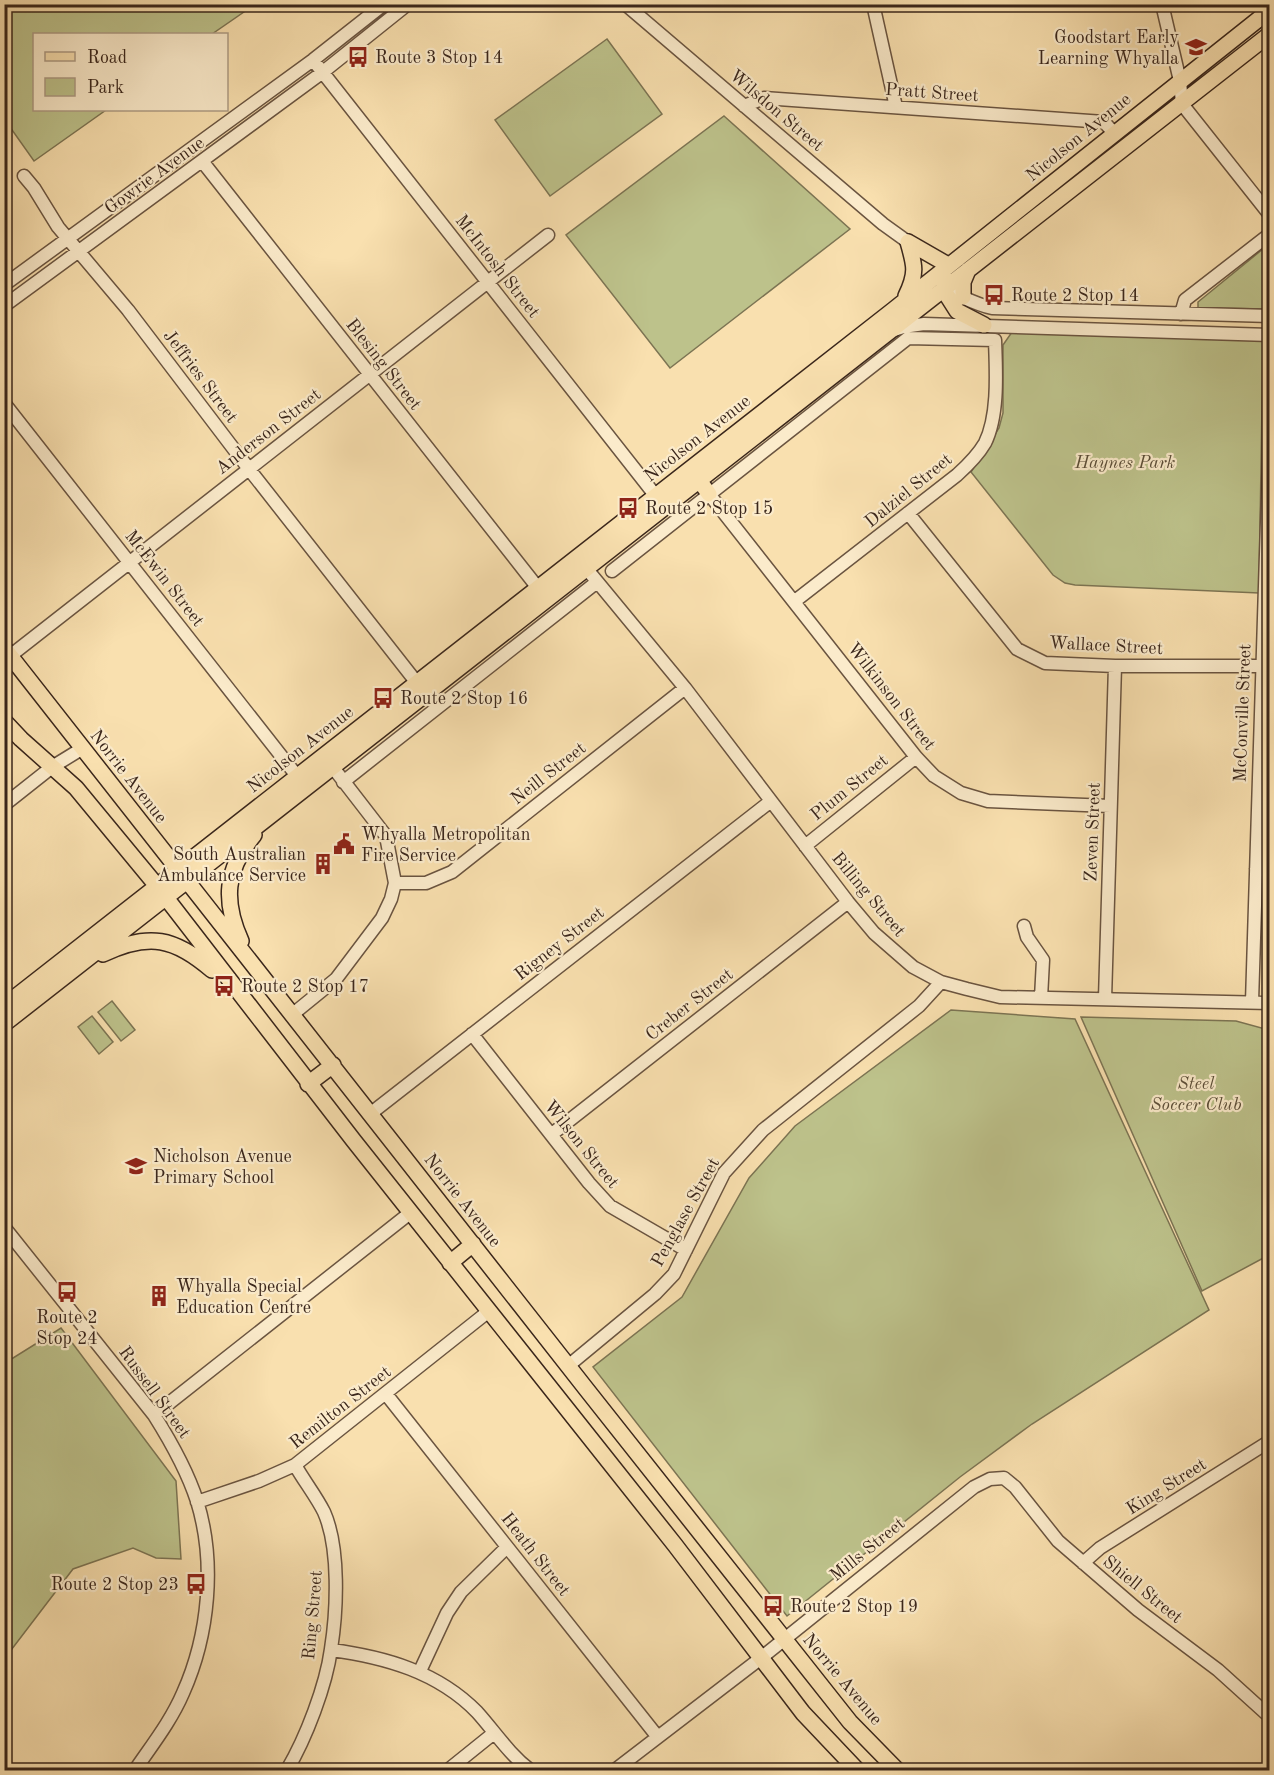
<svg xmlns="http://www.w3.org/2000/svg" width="1274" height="1775" font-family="'Old Standard TT',serif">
<rect width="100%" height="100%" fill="#f9e0af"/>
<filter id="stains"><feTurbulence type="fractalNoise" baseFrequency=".00333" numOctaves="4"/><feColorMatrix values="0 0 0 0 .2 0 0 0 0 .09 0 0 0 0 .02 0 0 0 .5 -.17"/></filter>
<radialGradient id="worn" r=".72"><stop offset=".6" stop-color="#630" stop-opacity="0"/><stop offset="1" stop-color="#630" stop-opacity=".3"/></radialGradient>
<!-- green -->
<path fill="#bdc28b" stroke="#7c7453" stroke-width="1.5" d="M4 5 5 4 254 5 212 34H34V110H106L34 161 5 120Z
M607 39 662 114 550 196 495 120Z
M724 116 850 229 670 368 566 235Z
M1269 244V309L1198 308V302Z
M1012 332 1263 340 1259 593 1075 585 1065 583 1053 575 971 472 999 428 1003 413V345Z
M112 1001 135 1030 121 1041 98 1012Z
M951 1010 1075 1019 1209 1310 1032 1424 960 1477 787 1616 593 1367 682 1297 749 1178 795 1126Z
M92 1016 113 1042 99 1054 78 1027Z
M1081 1017 1236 1021 1269 1030V1255L1202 1291Z
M61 1328 176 1481 181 1559 156 1558 133 1548 73 1569 5 1658V1721V1363Z"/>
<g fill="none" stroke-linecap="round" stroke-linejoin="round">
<defs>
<path id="minor" d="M625 4 883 224 908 242
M873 4 896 107
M1162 4 1180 81 1182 104 1270 215
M313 60 655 495
M744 106 764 98 1104 122 1114 133
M202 161 538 588
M24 176 34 188 58 227 128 310 249 469 417 683
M4 285 313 60 384 4
M943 289C960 295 974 304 992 308L1270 316
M4 306 323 72 408 4
M1181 314 1185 300 1270 234
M894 330 903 327 924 324 1270 335
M4 403 297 776
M709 494 916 757 934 776 961 793 988 801 1110 806
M908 513 1017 649 1045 663 1115 666H1261
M581 562 685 688 848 902 874 933 913 967 941 982 967 989 1000 997 1270 1003
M612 571 908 338 995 340
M795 601 957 475C967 466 978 455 985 443 999 415 996 370 995 340
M10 656 548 235
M343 782 597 582
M4 805 52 767 83 748
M805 846 916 757
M1256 869 1270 870
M395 883H426L452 872 685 688
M1024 926 1027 937 1043 960 1041 998
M1105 999 1115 666
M1252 1002 1270 426
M293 1014 336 979 382 918 391 899 395 883 386 836 328 761
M472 1034 589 1183 610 1206 686 1250
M370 1114 771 801
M552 1134 848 902
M4 1227 154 1415C171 1442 187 1470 197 1501 216 1562 209 1635 183 1693 171 1721 152 1745 135 1770
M568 1366 655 1294 674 1274 724 1173 763 1130 919 1006 941 982
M386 1394 657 1736
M154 1415 410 1213
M197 1502 259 1481 295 1465 489 1311
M1083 1563 1100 1548 1270 1441
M331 1650C385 1657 438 1672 477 1712 495 1732 509 1754 530 1770
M420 1671 447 1613 461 1592 507 1547
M287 1770C306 1738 326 1686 331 1649 337 1611 340 1548 324 1512 316 1496 304 1481 295 1465
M448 1770 494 1733
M615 1770 761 1658 974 1487 990 1479 1004 1478 1015 1487 1058 1541 1138 1610 1218 1670 1270 1717"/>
<path id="major" d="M908 242 948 265
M948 281 943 289 957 311 984 325
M906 296C917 273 915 266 908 242
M963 297V282L968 270
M699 480 709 494
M4 648 587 1390 850 1722 897 1770
M4 721 21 739 76 788 157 886 354 1141 675 1545 803 1713 857 1770
M241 941C223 901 225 870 254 835
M103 954C149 932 175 938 212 970
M4 1006 892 311 1270 10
M4 1024 1270 34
M308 1084 333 1065
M450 1263 473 1244"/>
</defs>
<!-- minor casing -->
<use href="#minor" stroke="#6a5440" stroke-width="15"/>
<!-- major casing -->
<use href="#major" stroke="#3a261b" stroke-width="18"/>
<!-- minor -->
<use href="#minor" stroke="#fbebcb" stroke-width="12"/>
<!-- major -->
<use href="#major" stroke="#f9e0af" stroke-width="15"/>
</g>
<!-- icons -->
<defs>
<symbol id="school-bare" viewBox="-9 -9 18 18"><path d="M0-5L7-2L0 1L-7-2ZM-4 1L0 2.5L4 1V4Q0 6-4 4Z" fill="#8f2418" stroke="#fbebcb" stroke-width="2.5" paint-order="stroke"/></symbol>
<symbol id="bus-bare" viewBox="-9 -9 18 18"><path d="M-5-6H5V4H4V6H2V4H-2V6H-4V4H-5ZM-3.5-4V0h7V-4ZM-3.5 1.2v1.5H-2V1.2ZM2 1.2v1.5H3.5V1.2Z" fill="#8f2418" stroke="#fbebcb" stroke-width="2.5" paint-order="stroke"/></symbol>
<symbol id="civic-bare" viewBox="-9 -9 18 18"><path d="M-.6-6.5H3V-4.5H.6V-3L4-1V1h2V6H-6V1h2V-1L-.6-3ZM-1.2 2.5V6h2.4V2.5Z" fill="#8f2418" stroke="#fbebcb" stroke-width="2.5" paint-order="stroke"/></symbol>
<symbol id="building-bare" viewBox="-9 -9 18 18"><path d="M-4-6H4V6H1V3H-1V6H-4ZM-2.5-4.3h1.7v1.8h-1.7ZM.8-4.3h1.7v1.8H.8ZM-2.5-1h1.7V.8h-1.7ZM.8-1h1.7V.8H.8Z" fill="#8f2418" stroke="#fbebcb" stroke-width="2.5" paint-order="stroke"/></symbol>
</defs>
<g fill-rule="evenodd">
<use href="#school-bare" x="1181" y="32" width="30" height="30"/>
<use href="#bus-bare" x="343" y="42" width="30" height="30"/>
<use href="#bus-bare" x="979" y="280" width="30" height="30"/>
<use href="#bus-bare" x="613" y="493" width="30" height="30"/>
<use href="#bus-bare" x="368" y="683" width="30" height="30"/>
<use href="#civic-bare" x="329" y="829" width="30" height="30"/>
<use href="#building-bare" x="308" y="849" width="30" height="30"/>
<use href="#bus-bare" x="209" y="971" width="30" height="30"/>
<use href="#school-bare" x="121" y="1151" width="30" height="30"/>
<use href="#bus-bare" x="52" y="1277" width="30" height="30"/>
<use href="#building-bare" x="144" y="1281" width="30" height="30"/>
<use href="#bus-bare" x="181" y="1569" width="30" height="30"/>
<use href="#bus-bare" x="758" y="1591" width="30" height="30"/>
</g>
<g text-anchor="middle" stroke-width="4.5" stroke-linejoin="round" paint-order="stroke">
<!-- poi labels -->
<g font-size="18" fill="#3a261b" stroke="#fbebcb" text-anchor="start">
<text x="1179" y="43" text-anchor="end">Goodstart Early<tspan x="1179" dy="21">Learning Whyalla</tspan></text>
<text x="375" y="63">Route 3 Stop 14</text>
<text x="1011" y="301">Route 2 Stop 14</text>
<text x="645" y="514">Route 2 Stop 15</text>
<text x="400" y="704">Route 2 Stop 16</text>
<text x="361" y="840">Whyalla Metropolitan<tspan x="361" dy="21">Fire Service</tspan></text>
<text x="306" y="860" text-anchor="end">South Australian<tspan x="306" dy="21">Ambulance Service</tspan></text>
<text x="241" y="992">Route 2 Stop 17</text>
<text x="153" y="1162">Nicholson Avenue<tspan x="153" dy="21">Primary School</tspan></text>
<text x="176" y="1292">Whyalla Special<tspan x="176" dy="21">Education Centre</tspan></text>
<text x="67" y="1323" text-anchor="middle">Route 2<tspan x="67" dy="21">Stop 24</tspan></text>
<text x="179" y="1590" text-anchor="end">Route 2 Stop 23</text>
<text x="790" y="1612">Route 2 Stop 19</text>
</g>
<!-- street labels -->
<g font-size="18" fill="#3a261b" stroke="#fbebcb">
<text transform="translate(932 92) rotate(4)" y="6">Pratt Street</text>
<text transform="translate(777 110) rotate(40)" y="6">Wilsdon Street</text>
<text transform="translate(1078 137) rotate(-39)" y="6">Nicolson Avenue</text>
<text transform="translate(154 175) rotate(-36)" y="6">Gowrie Avenue</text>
<text transform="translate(498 266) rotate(52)" y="6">McIntosh Street</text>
<text transform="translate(384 364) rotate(52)" y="6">Blesing Street</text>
<text transform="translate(201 376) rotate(53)" y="6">Jeffries Street</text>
<text transform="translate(268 431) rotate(-38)" y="6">Anderson Street</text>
<text transform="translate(697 438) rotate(-38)" y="6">Nicolson Avenue</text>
<text transform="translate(908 490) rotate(-39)" y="6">Dalziel Street</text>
<text transform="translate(165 578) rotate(52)" y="6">McEwin Street</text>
<text transform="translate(1106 645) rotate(3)" y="6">Wallace Street</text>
<text transform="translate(892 696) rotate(52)" y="6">Wilkinson Street</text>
<text transform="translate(1242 713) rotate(-88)" y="6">McConville Street</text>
<text transform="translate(300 749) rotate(-38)" y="6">Nicolson Avenue</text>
<text transform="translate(548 773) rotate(-38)" y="6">Neill Street</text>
<text transform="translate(129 776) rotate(52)" y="6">Norrie Avenue</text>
<text transform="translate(849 787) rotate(-39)" y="6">Plum Street</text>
<text transform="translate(1092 832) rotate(-88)" y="6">Zeven Street</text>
<text transform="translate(869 894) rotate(50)" y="6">Billing Street</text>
<text transform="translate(559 943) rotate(-38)" y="6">Rigney Street</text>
<text transform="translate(689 1004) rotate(-38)" y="6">Creber Street</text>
<text transform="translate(582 1144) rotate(51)" y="6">Wilson Street</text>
<text transform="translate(463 1200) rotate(52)" y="6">Norrie Avenue</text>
<text transform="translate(685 1212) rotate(-61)" y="6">Penglase Street</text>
<text transform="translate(155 1392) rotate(54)" y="6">Russell Street</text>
<text transform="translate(340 1407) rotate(-38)" y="6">Remilton Street</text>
<text transform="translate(1166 1486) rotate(-32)" y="6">King Street</text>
<text transform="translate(867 1549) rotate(-39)" y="6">Mills Street</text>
<text transform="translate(536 1554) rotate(52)" y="6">Heath Street</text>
<text transform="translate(1143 1589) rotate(39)" y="6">Shiell Street</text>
<text transform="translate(312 1615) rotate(-85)" y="6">Ring Street</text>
<text transform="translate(843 1679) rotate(50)" y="6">Norrie Avenue</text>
</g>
<!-- park labels -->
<g font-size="18" font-style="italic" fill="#5b4d37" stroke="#fbebcb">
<text x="1125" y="468">Haynes Park</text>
<text x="1196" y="1089">Steel<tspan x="1196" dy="21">Soccer Club</tspan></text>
</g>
</g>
<!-- margin -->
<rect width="1274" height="1775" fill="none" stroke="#f9e0af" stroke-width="24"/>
<rect x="6" y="6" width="1262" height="1763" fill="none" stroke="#3a261b" stroke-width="3"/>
<rect x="12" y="12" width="1250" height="1751" fill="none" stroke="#3a261b" stroke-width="1.5"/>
<!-- legend -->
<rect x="33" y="33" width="195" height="78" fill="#fbebcb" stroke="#ae9c85" stroke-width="1.5"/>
<rect x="45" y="52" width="30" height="9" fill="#f9e0af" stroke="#ae9c85" stroke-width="1.5"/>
<text x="87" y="63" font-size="18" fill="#3a261b">Road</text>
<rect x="45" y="78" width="30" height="18" fill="#bdc28b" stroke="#ae9c85" stroke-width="1.5"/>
<text x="87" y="93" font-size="18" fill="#3a261b">Park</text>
<rect width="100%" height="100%" filter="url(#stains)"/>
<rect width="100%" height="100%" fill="url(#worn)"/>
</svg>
